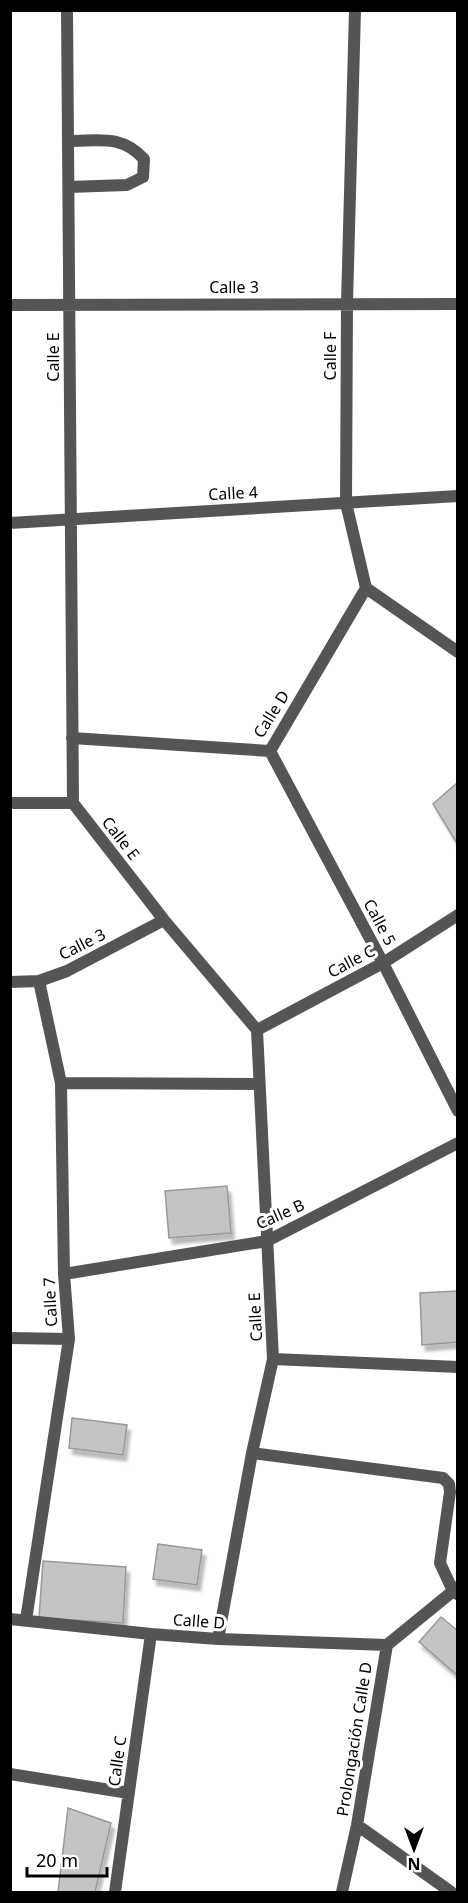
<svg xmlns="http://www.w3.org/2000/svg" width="468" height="1903" font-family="'Noto Sans',sans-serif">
<defs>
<filter id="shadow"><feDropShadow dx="3.5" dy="6" stdDeviation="1.5" flood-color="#0004"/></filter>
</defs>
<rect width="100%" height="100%" fill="#fff"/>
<!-- building -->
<path fill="#c4c4c4" stroke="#999" stroke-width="1.5" filter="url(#shadow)" d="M457 783 458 784V845L433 804Z
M227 1186 231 1233 169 1238 165 1191Z
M457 1291 458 1342 422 1345 420 1293Z
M72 1418 127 1425 123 1455 69 1448Z
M158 1544 202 1550 197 1585 153 1579Z
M43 1561 126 1567 123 1623 39 1618Z
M441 1617 458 1631V1676L419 1642Z
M68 1808 111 1823 95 1892H58Z"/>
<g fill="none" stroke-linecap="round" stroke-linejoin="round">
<!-- lane -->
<path stroke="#555" stroke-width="12" d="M68 141C99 141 121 134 144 159L143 177 127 185 69 187"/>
<!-- street -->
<path stroke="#555" stroke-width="12" d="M67 10 73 803 164 920 257 1030 273 1359 252 1453 218 1639
M355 10 347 303 346 503 366 588 458 652
M10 305 458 304
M10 523 458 496
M72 738 270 751 366 588
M270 751 383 963 458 1111
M10 803H73
M10 982 39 981 67 971 164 920
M257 1030 383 963 458 915
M61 1083 259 1084
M64 1274 267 1241 458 1143
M10 1338 69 1339
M273 1359 458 1367
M252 1453 443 1478 449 1484 450 1492 440 1563 453 1591 457 1594
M10 1619 151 1634 218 1639 387 1645
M26 1620 69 1339 64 1274 61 1083 39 981
M10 1774 129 1793
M357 1825 451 1892
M115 1892 151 1634
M342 1892 357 1825 387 1645 458 1587"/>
</g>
<g text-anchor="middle" stroke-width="6" stroke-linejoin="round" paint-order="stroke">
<!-- street labels -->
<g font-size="16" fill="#000" stroke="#fff">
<text x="234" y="293">Calle 3</text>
<text transform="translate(330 356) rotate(-90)" y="6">Calle F</text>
<text transform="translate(53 357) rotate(-90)" y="6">Calle E</text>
<text transform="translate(233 493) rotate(-3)" y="6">Calle 4</text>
<text transform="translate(271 714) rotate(-58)" y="6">Calle D</text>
<text transform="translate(121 838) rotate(52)" y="6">Calle E</text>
<text transform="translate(380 922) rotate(62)" y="6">Calle 5</text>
<text transform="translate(82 944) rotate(-27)" y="6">Calle 3</text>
<text transform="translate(351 961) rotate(-28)" y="6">Calle C</text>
<text transform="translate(280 1214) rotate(-24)" y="6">Calle B</text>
<text transform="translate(50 1302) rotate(-93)" y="6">Calle 7</text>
<text transform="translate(255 1317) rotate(-93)" y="6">Calle E</text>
<text transform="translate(199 1621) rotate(4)" y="6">Calle D</text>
<text transform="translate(354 1739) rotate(-81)" y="6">Prolongación Calle D</text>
<text transform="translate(117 1761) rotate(-82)" y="6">Calle C</text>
</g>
</g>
<!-- border -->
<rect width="468" height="1903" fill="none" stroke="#000000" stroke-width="24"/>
<!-- north arrow -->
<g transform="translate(414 1849) rotate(180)" stroke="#ffffff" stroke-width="4.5" paint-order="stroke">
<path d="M0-4.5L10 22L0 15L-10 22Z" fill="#000000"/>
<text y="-9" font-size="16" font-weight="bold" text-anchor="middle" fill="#000000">N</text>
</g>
<!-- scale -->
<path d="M27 1867v9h80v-9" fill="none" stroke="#000000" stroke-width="3"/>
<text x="36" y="1867" font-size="18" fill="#000000" stroke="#ffffff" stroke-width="4.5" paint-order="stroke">20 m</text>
</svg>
